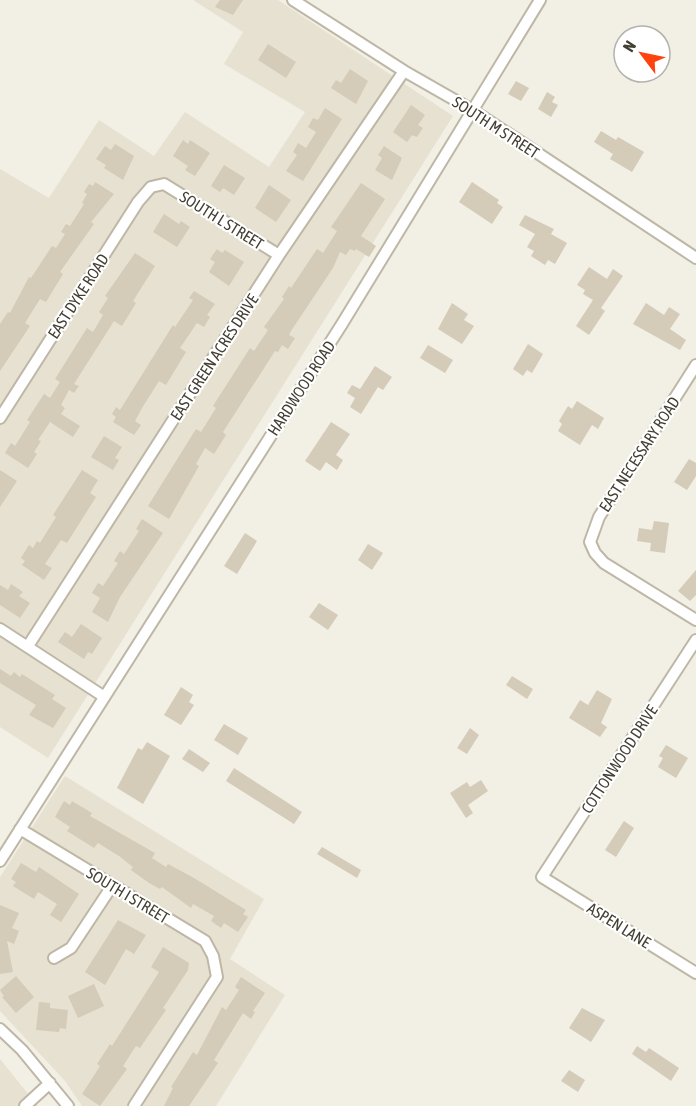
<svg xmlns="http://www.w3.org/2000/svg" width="696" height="1106" font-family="'Asap Condensed',sans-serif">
<rect width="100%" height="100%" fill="#f2efe4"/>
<!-- residential -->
<path fill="#e7e1d1" d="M193 0H278L453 116 48 758 0 727V169L49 198 99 120 154 156 185 112 269 167 305 112 224 64 243 32Z
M65 776 264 899 230 959 285 995 216 1106H82L65 1081 0 1011V877Z
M0 1059 38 1106H0Z"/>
<!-- building -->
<path fill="#d4cbb9" d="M220 0H243L233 15 215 7Z
M268 44 296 62 286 78 258 60Z
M350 69 368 81 356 104 331 88 336 80 341 83Z
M516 81 529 88 521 101 508 94Z
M547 92 555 97 552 102 558 105 551 117 538 109Z
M411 105 425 115 418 125 423 128 417 137 412 135 407 142 393 132Z
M325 108 342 119 303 181 286 171 297 155 293 152 298 143 306 148 316 132 308 127 313 118 318 120Z
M601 131 616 140 618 137 644 152 632 172 610 159 613 154 594 142Z
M183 140 188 144 190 140 210 153 195 176 185 170 188 166 173 156Z
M115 144 134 156 123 180 104 168 106 165 96 159 105 146 111 150Z
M384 146 402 158 392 180 375 170 382 158 378 155Z
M224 165 245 178 234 195 223 188 220 192 211 186Z
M95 182 114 194 91 222 94 224 60 272 63 274 46 302 40 299 25 323 30 326 0 371V324L8 312 10 313 29 277 31 278 52 246 56 248 65 234 61 232 66 224 70 226 84 204 82 203 87 194 84 192 89 184 93 186Z
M472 182 499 200 497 203 503 207 492 224 459 202Z
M361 183 385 199 361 236 376 246 369 257 356 249 355 251 350 249 346 255 340 252 333 268 291 331 289 335 295 338 288 349 282 345 278 352 275 351 223 432 226 435 214 454 205 448 196 464 199 466 169 519 148 506 196 429 201 432 216 408 213 406 250 348 254 351 268 330 264 327 284 299 282 297 289 286 291 288 317 249 323 253 337 231 331 227Z
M269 185 291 200 276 222 255 208Z
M164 214 179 224 181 221 190 227 177 247 153 232Z
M525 215 554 229 551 234 567 243 555 264 548 260 545 265 531 256 534 251 527 247 535 234 519 225Z
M217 249 222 253 225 250 244 262 229 286 209 272 215 262 210 259Z
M135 253 155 266 133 301 136 303 122 326 114 321 74 384 79 386 74 393 69 390 61 405 65 408 61 414 80 426 73 437 50 422 38 440 41 441 34 452 37 454 28 468 5 453 11 443 15 446 30 422 27 420 44 394 50 398 60 382 55 379 87 328 93 332 103 315 99 312 108 298 105 296Z
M589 267 607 279 613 269 623 276 601 308 605 311 589 335 576 326 593 300 583 294 585 290 577 285Z
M194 291 215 304 207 315 210 317 204 327 197 323 180 348 186 352 166 385 159 381 142 408 135 421 141 425 134 435 113 422 116 417 112 414 116 407 120 410 173 325 175 327 193 300 189 298Z
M452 303 468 314 464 320 474 326 462 344 438 329Z
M646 303 664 315 669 307 680 314 670 329 686 340 680 350 633 324Z
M528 344 543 354 532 373 527 370 523 376 513 369Z
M428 345 453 360 445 373 420 358Z
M375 366 392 377 383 390 378 387 361 414 350 407 355 398 347 393 352 385 360 389Z
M577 401 604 418 598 429 592 425 580 445 558 431 562 424 559 421 568 406 572 409Z
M331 422 350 434 336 455 343 460 337 470 326 462 320 471 305 461Z
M104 436 122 447 115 458 119 460 113 470 91 457Z
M689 459 696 463V476L687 490 674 482Z
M0 470 17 481 0 507Z
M82 470 98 480 90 493 96 497 67 543 61 540 45 564 52 568 44 580 22 565 25 561 21 558 29 545 33 548 37 541 40 543 56 517 53 515Z
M142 519 163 533 120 597 108 622 92 612 100 598 92 593 98 583 103 586 118 563 114 561 120 551 124 554 139 531 136 529Z
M654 521 669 523 665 553 650 551 651 543 637 541 639 528 652 530Z
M245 533 257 541 237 574 224 566Z
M368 544 383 553 372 570 358 560Z
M696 570V595L690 601 678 591Z
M11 584 23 592 19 596 30 603 20 618 0 605V585L8 590Z
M319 603 338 615 328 630 309 617Z
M81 624 102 638 92 654 88 652 84 659 58 642 65 632 72 637Z
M0 669 11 676 14 672 20 677 22 674 55 695 52 699 66 708 53 728 29 715 36 705 0 683Z
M512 676 533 689 527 699 506 685Z
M181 687 193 695 189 702 194 705 181 725 164 715Z
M597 690 612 699 601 723 607 727 600 737 569 718 580 700 588 705Z
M224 724 248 738 238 755 214 740Z
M470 728 479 735 467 754 457 748Z
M147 742 170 756 143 804 117 788 138 748 142 750Z
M666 745 688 758 676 778 658 767 663 758 659 756Z
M189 749 210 763 203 772 182 759Z
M234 768 302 812 294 824 226 781Z
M481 780 488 791 468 805 473 813 466 818 450 793 467 782 470 787Z
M64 801 70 805 72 801 92 813 90 816 155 853 152 858 166 867 168 864 194 878 246 910 243 914 248 917 238 932 224 923 221 928 211 921 214 916 193 904 191 908 162 887 160 889 149 883 131 870 133 867 119 856 98 843 94 848 67 831 70 827 55 817Z
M624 821 634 828 616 857 605 850Z
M322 847 361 870 357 878 317 854Z
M21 863 36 872 39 867 79 894 61 922 50 915 57 904 38 892 34 899 13 886 16 882 11 879Z
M0 905 19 913 12 928 19 931 14 944 7 941 13 972 0 974Z
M118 920 146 935 134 954 126 949 105 985 85 972Z
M163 947 189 963 188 970 163 1008 166 1010 159 1020 140 1048 136 1046 123 1066 127 1069 100 1106 82 1094 100 1066 97 1064 110 1044 112 1046 159 972 151 967Z
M16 976 34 997 16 1013 2 997 4 996 0 990Z
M241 977 265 993 253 1011 255 1012 251 1019 243 1013 214 1060 218 1063 189 1106H164L173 1088 171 1087 193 1052 197 1055 222 1007 226 1010 239 990 235 987Z
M94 984 104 1006 78 1018 68 996Z
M39 1002 50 1003V1008L68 1010 66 1029 60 1028 59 1032 36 1030Z
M582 1008 605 1020 591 1042 569 1028Z
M637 1046 646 1052 649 1048 679 1068 671 1081 632 1054Z
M569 1070 585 1080 578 1092 561 1081Z"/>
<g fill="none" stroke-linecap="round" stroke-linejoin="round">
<defs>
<path id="minor" d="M293 0 404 71 474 111 696 258
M696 365 599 517 590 542 595 553 604 563 696 620
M0 418 138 202 151 187 164 184 279 255
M0 629 103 696
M696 640 542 877 696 973
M28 646 279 255 404 71
M20 829 205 941 213 956 217 977 134 1106
M0 861 342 324 540 0
M54 958 71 948 112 886
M0 1029 22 1050 68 1106
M25 1106 50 1083"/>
</defs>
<!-- minor casing -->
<use href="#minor" stroke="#beb7a6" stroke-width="14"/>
<!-- minor -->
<use href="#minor" stroke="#fff" stroke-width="10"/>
</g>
<g text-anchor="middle" stroke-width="4.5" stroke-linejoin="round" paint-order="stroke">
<!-- street labels -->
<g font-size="16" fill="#443f33" stroke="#fff">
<text transform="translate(496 127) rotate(33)" y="6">SOUTH M STREET</text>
<text transform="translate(222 220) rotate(32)" y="6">SOUTH L STREET</text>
<text transform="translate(78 296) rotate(-57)" y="6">EAST DYKE ROAD</text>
<text transform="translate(214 357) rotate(-57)" y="6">EAST GREEN ACRES DRIVE</text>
<text transform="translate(301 388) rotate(-57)" y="6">HARDWOOD ROAD</text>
<text transform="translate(639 454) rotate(-57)" y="6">EAST NECESSARY ROAD</text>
<text transform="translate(619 759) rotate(-57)" y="6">COTTONWOOD DRIVE</text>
<text transform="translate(128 895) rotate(31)" y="6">SOUTH I STREET</text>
<text transform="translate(619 925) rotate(32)" y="6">ASPEN LANE</text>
</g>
</g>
<!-- north arrow -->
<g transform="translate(642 54) rotate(302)"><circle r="28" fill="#ffffff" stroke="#b4b2ad" stroke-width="1.5"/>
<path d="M0-4.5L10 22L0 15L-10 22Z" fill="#ff430e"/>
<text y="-9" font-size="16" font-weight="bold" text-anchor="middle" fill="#443f33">N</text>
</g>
</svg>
